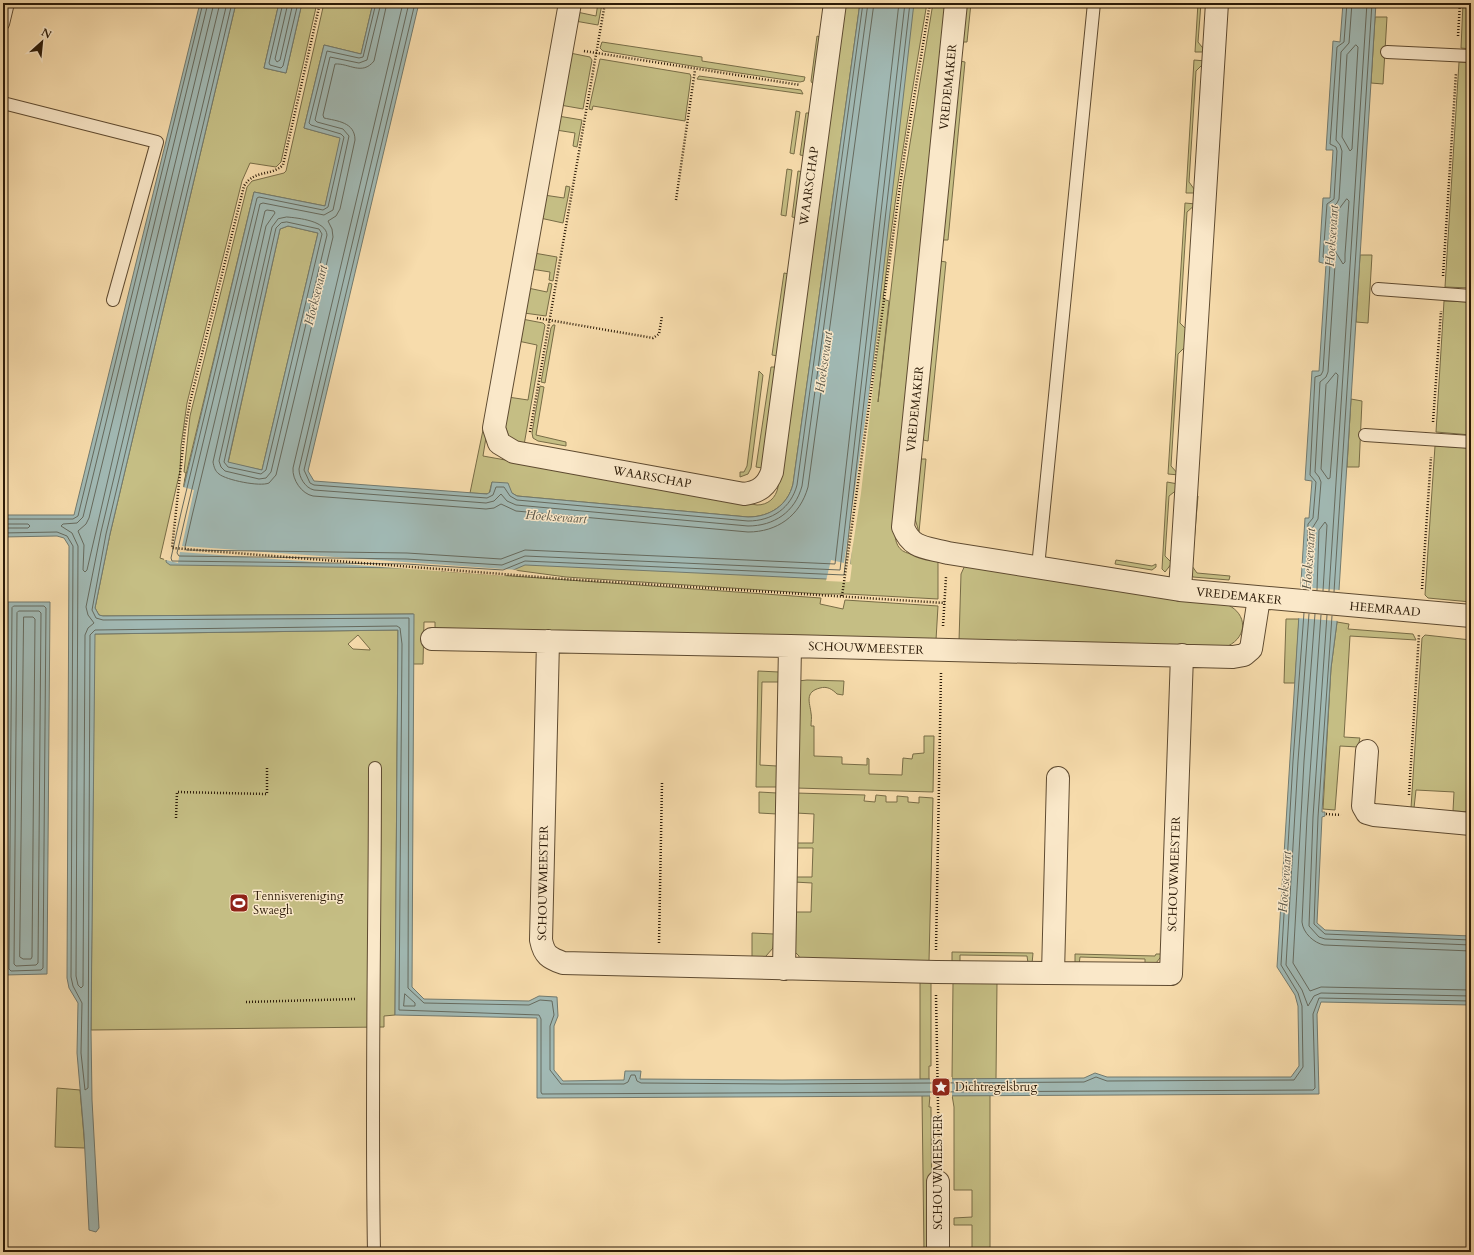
<svg xmlns="http://www.w3.org/2000/svg" width="1474" height="1255" font-family="Cardo,serif">
<rect width="100%" height="100%" fill="#f7dcac"/>
<filter id="stains"><feTurbulence type="fractalNoise" baseFrequency=".005" numOctaves="4"/><feColorMatrix values="0 0 0 0 .2 0 0 0 0 .09 0 0 0 0 .02 0 0 0 .5 -.17"/></filter>
<radialGradient id="worn" r=".72"><stop offset=".6" stop-color="#630" stop-opacity="0"/><stop offset="1" stop-color="#630" stop-opacity=".3"/></radialGradient>
<!-- green -->
<path fill="#c5be84" stroke="#786c46" fill-rule="evenodd" d="M236 3H279L264 68 286 73 302 3H317L281 162 276 167 250 163 242 181 187 403 181 446 180 471 160 558 166 560 178 512 828 574 901 3H927C910 102 894 200 883 299L889 301 878 402 903 186 933 3H947L895 532C895 565 926 548 938 562V599L847 594H822L566 577 514 570 504 574 441 571 821 598 820 604 843 609 845 600 938 606 936 640 435 628V622H424L423 664H413V614L102 616 99 615 95 608 110 534Z
M324 3H373L361 54 324 45 304 128 341 138 325 206 254 192 183 487 186 473 184 472 190 416 247 187 252 181 284 173 286 171Z
M598 3 602 4 598 25 575 21 577 12 596 16Z
M846 3H860L793 484C788 505 770 517 748 517L517 496 492 482 489 494 470 493 483 430 487 431 483 456 757 505C768 505 776 498 778 487Z
M966 3H971L967 42H962Z
M1198 3H1201L1198 42 1206 52H1195Z
M1463 3H1471V49L1461 48Z
M1375 17H1387L1383 84 1371 83Z
M817 36 823 38 816 84 812 83 811 81Z
M602 42 702 57V61L805 77 804 81 800 82 692 66 603 51 600 48Z
M570 53 590 57 592 60 583 109 560 105Z
M600 59 690 74 691 77 685 121 593 106 592 110 589 109Z
M1194 60 1206 61 1196 71 1189 182 1197 193H1186Z
M960 61 965 62 948 240H943Z
M1459 62 1471 63V288L1445 287Z
M699 76 801 90 803 94 697 79Z
M796 111 800 112 794 154 790 153Z
M806 113H812L806 156 800 155Z
M558 116 582 120 577 147 573 146 575 133 556 130Z
M787 169 792 170 786 216 781 215Z
M798 171 804 172 797 218 792 217Z
M566 186 570 187 563 223 540 218 544 195 564 198Z
M1185 203 1196 204 1187 212 1180 323 1188 331 1185 347 1178 354 1171 466 1179 475 1168 474Z
M288 226 318 233 262 470 228 463 280 229Z
M534 253 557 257 553 281 549 280 550 272 531 269Z
M1360 255H1372L1368 323 1356 322Z
M940 261 946 262 928 441 923 440Z
M784 273 789 274 778 356 772 355Z
M549 283 552 284 546 316 524 313 528 288 547 292Z
M1444 301 1471 302V435L1436 432Z
M522 319 543 323 545 325 524 445 509 437 504 423 508 397 528 400 537 345 518 341Z
M553 325H555L545 383 541 382 551 328Z
M771 367H776L762 468 756 467Z
M759 371 763 375 751 468 748 474 740 477V472H744L747 466Z
M540 386 544 387 536 435 566 442V446L538 441 533 438 532 433Z
M1351 399 1362 401 1359 467H1347Z
M1435 446 1471 448V602L1428 598 1425 595Z
M921 459H926L919 532 915 519Z
M1167 482 1178 484V489L1169 496 1165 556 1172 563 1165 572 1162 569Z
M1192 495 1198 496 1192 566 1197 573 1230 576 1229 580 1193 577 1192 575Z
M1116 560 1152 566 1156 564V567L1152 570 1115 564Z
M966 563 1228 605C1247 614 1248 636 1228 646V649L959 641 961 574Z
M1286 619H1299L1295 683H1284Z
M1337 622 1349 624 1348 629 1413 634 1416 640 1350 636 1344 737 1360 738 1358 747 1340 746 1335 810 1323 809 1331 668Z
M398 630 395 1015 384 1016V1027L91 1030 94 634ZM358 635 370 649V650L353 649 348 644Z
M1425 635 1471 640V812L1453 811 1454 792 1416 790 1414 808H1411L1422 638Z
M758 671 779 672V682H762L760 765 777 766V787H756Z
M807 680 844 681 843 695 837 694C832 689 827 686 820 688 804 692 810 703 811 713 812 717 811 722 811 726H814V756L842 757V764L867 765V758L869 759V774L902 775 903 758 912 759 913 754 924 753V736H934L933 792 796 788 798 681Z
M759 792 777 793V814L759 813Z
M796 793 865 795 864 801 875 802 876 795 886 796V802H897V796L908 797V802L919 803V797L933 798 929 961 799 959V956L792 949 793 912H811L812 883 794 882V877H812L813 848H795V843H813L814 814 796 813Z
M752 933 774 934 773 948 766 956V959L752 958Z
M952 952 1033 953 1032 964 1028 963 1027 956 960 955V962H952Z
M1075 954 1155 956 1156 954H1163L1156 963 1145 966V959L1080 957 1079 965H1075Z
M920 980H931V1066H929V1079H920Z
M953 982H997L996 1079H952Z
M57 1088 80 1090 85 1148 55 1147Z
M922 1095H930L929 1107H931L932 1252H924Z
M952 1095H990V1252H972V1225H954V1218L972 1217V1190H954V1107Z"/>
<!-- water -->
<path fill="#a1b9b4" stroke="#727a6f" fill-rule="evenodd" d="M200 3H236L110 534 95 608 99 615 103 616 414 614 412 987 424 999 529 1001 539 996 557 997 558 1016 554 1026V1070L563 1081 624 1080 625 1071H641L640 1079 782 1080 1084 1078 1095 1073 1107 1077H1291L1299 1066 1298 1006 1295 995 1277 967 1305 518H1309L1312 481 1305 480 1312 371H1319L1326 264 1319 262 1323 198H1330L1333 150H1326L1333 41 1340 42 1343 3H1376L1337 622 1331 668 1322 812H1325V816L1322 817 1317 923 1325 930 1471 936V1005L1321 1002 1317 1014 1319 1094 537 1098V1018L395 1015 398 630 95 634 91 1030 92 1100 99 1228 96 1232 89 1230 84 1134 77 1053 78 1003 69 988 67 978 69 546 64 538 57 536 3 537V515H74Z
M279 3H302L286 73 264 68Z
M373 3H419L308 471 314 481 487 494 490 492 492 482 508 483 512 493 517 496 748 517C770 517 788 505 793 484L860 3H914L848 580 525 565 504 574 406 568 170 565 166 562 254 192 325 206 340 138 304 128 324 45 361 54ZM288 226 318 233 262 470 228 462 280 229Z
M8 602H50L47 974 5 975Z"/>
<!-- pier -->
<path fill="#f7dcac" d="M883 300 861 493 850 564 852 565 850 581 849 582 826 581 831 560 844 563Z
M185 472 183 487 194 490 182 546 518 570 504 576 180 552 178 563 166 560H164Z
M1300 587 1340 590 1338 621 1297 618Z
M930 1077H952V1097H930Z"/>
<g fill="none" stroke-linecap="round" stroke-linejoin="round">
<!-- shore -->
<path stroke="#666a5e" stroke-width="1" d="M208 3 83 517 77 523 63 524 61 526 72 533 78 546 76 976 78 985 81 988 83 986 85 635 88 628 94 623 88 615 86 607 101 532 227 3
M214 3 89 518 86 524 78 531 84 545 83 570 85 572 87 570 171 207 220 3
M232 3 106 534 92 610 96 618 103 620 409 618 408 988 424 1003 529 1005 540 1000 552 1001 554 1015 550 1026V1070L561 1084H624L628 1082 631 1075H635L637 1081 641 1083 782 1084 1084 1082 1096 1077 1107 1081 1294 1080 1303 1067 1302 1006 1298 993 1281 965 1293 761 1304 613
M283 3 269 63 270 65 281 68 283 66 298 3
M288 3 275 59 277 62 280 60 293 3
M376 3 363 57 359 58 327 51 309 123 311 125 341 134 344 137 328 207 323 210 259 197 257 198 181 513 171 558 172 561 406 564 503 570 525 561 844 575 910 3
M381 3 367 60 359 63 330 57 315 120 317 122 343 129 349 136 333 210 324 215 263 203 260 204 186 514 177 553 179 556 406 559 502 565 525 556 840 570 905 3
M387 3 374 61C362 76 349 63 335 64L323 115 324 118C337 121 355 122 355 140L340 209 336 216 328 221 332 229 333 237 276 475 269 483C260 487 226 480 219 474 215 471 214 467 213 462L266 226 275 213 274 211 267 210 265 211 192 516 185 547 186 550 407 553 501 559 525 550 835 564 899 3
M403 3 293 468C292 480 302 494 313 496L486 509 494 508 501 504 516 511 748 532C777 532 800 516 808 487L874 3
M409 3 299 469C299 477 305 488 314 490L486 503 494 501 501 494 507 501 516 505 748 526C774 526 795 512 802 486L868 3
M415 3 304 470 310 483 314 485 487 498 493 495 496 487H504L510 496 517 500 748 521C772 521 791 508 797 485L863 3
M1356 45 1358 47 1352 149 1350 151 1342 137 1347 55Z
M1347 199 1349 201 1345 254V262L1343 264 1335 251 1337 212Z
M287 217C299 218 326 221 327 235L271 472 266 478 259 479 225 471 221 467 219 461 272 227 278 219Z
M287 222 319 229 322 234 266 470 261 474 228 467 224 462 276 228 281 223Z
M1336 373 1338 375 1330 478 1328 479 1321 469 1326 385Z
M3 519H73L78 516 203 3
M3 524H28L30 526 28 528H3
M3 533 57 532 67 536 73 546 71 977 73 986 82 1003 81 1053 85 1090 88 1088 90 635 95 630 397 626 400 628 402 644 399 1010 539 1015 541 1019V1092L542 1094 1313 1090 1315 1088 1313 1014 1319 998 1471 1001
M1306 589 1308 524 1313 518 1316 482 1310 475 1315 377 1321 375 1323 371 1330 264 1329 261 1323 257 1327 204 1334 199 1337 151 1336 147 1330 144 1337 47 1344 42 1347 3
M1311 590 1313 527 1318 519 1321 482 1319 477 1315 472 1320 382 1326 377 1328 372 1335 265 1334 259 1329 254 1332 208 1337 203 1339 199 1342 151 1340 145 1336 140 1341 52 1349 43 1352 3
M1317 590 1319 530 1325 522 1327 525 1323 591
M1329 591 1367 3
M1334 592 1372 3
M14 606H44L46 608 43 968 41 970 11 971 9 969 12 608Z
M19 611H39L41 613 38 963 36 965 16 966 14 964 17 613Z
M1309 614 1298 761 1286 965 1302 990 1308 1006 1314 996 1321 993 1471 996
M1315 614 1304 761 1293 963 1310 991 1321 987 1471 990
M1321 615 1307 817 1302 922C1303 933 1314 943 1324 945L1471 951
M1327 615 1313 817 1309 926 1319 937 1325 939 1471 945
M1332 616 1318 817 1314 924 1325 934 1471 940
M24 617H33L35 619 32 957 31 959H23L20 957Z
M405 994 415 1003V1006H404Z"/>
<defs>
<path id="lane" d="M3 24 8 3
M1387 52 1471 56
M3 103 157 142 113 300
M1378 289 1471 296
M1365 435 1471 442
M1038 567 1094 3
M374 1252C371 1091 375 929 375 768"/>
<path id="street" d="M570 3 494 428 499 443 514 452 744 494C759 492 767 486 772 472L835 3
M956 3 903 527C912 550 927 547 948 553L1180 590 1471 616
M1180 590 1217 3
M432 639 790 646 1233 657 1244 655 1251 649 1259 598
M548 641 541 940C544 955 549 958 563 963L936 972 1171 974 1182 655
M1367 751 1363 806 1367 813 1374 815 1471 824
M784 969 790 646
M1053 973 1058 778
M938 1252V1182"/>
</defs>
<!-- lane casing -->
<use href="#lane" stroke="#5f4b31" stroke-width="14"/>
<!-- street casing -->
<use href="#street" stroke="#5f4b31" stroke-width="24"/>
<!-- path -->
<path stroke="#2c1b08" stroke-width="2.5" stroke-dasharray="1 2" stroke-linecap="butt" d="M320 3 283 165C270 177 255 169 244 186L190 402 185 429 172 548 565 579 945 603
M1458 36 1460 3
M584 51 800 85
M676 200 695 70
M1443 276 1456 73
M537 318 653 338 659 334 662 316
M1433 422 1441 311
M530 432 605 3
M1422 589 1431 457
M842 596 905 151 930 3
M943 626 946 577
M1409 795 1419 634
M1326 814 1341 815
M176 818 177 792 267 794V768
M659 943 662 783
M936 950 941 673
M936 995 939 1160
M246 1002 355 999"/>
<!-- lane -->
<use href="#lane" stroke="#fae8c9" stroke-width="12"/>
<!-- street -->
<use href="#street" stroke="#fae8c9" stroke-width="22"/>
</g>
<!-- icons -->
<defs>
<symbol id="stadium-square" viewBox="-11 -11 22 22"><rect x="-9" y="-9" width="18" height="18" rx="4" fill="#8f2418" stroke="#fae8c9"/><path d="M0-5a6.5 5 0 1 0 0 10a6.5 5 0 1 0 0-10ZM-3.5-1.8h7v3.6h-7Z" fill="#fff"/></symbol>
<symbol id="sight-square" viewBox="-11 -11 22 22"><rect x="-9" y="-9" width="18" height="18" rx="4" fill="#8f2418" stroke="#fae8c9"/><path d="M0-6L1.8-2.2L6-1.7L2.9 1.2L3.7 5.4L0 3.3L-3.7 5.4L-2.9 1.2L-6-1.7L-1.8-2.2Z" fill="#fff"/></symbol>
</defs>
<g fill-rule="evenodd">
<use href="#stadium-square" x="228" y="892" width="22" height="22"/>
<use href="#sight-square" x="930" y="1076" width="22" height="22"/>
</g>
<g text-anchor="middle" stroke-width="3" stroke-linejoin="round" paint-order="stroke">
<!-- street labels -->
<g font-size="12" fill="#2c1b08" stroke="#fae8c9">
<text transform="translate(948 87) rotate(-84)" y="4">VREDEMAKER</text>
<text transform="translate(809 186) rotate(-82)" y="4">WAARSCHAP</text>
<text transform="translate(915 409) rotate(-84)" y="4">VREDEMAKER</text>
<text transform="translate(652 477) rotate(10)" y="4">WAARSCHAP</text>
<text transform="translate(1239 596) rotate(6)" y="4">VREDEMAKER</text>
<text transform="translate(1385 609) rotate(5)" y="4">HEEMRAAD</text>
<text transform="translate(866 648) rotate(2)" y="4">SCHOUWMEESTER</text>
<text transform="translate(1174 874) rotate(-88)" y="4">SCHOUWMEESTER</text>
<text transform="translate(543 883) rotate(-89)" y="4">SCHOUWMEESTER</text>
<text transform="translate(938 1172) rotate(-90)" y="4">SCHOUWMEESTER</text>
</g>
<!-- poi labels -->
<g font-size="12" fill="#2c1b08" stroke="#fae8c9" text-anchor="start">
<text x="253" y="900">Tennisvereniging<tspan x="253" dy="14">Swaegh</tspan></text>
<text x="955" y="1091">Dichtregelsbrug</text>
</g>
<!-- water labels -->
<g font-size="13" font-style="italic" fill="#555244" stroke="#fae8c9">
<text transform="translate(1331 236) rotate(-86)" y="5">Hoeksevaart</text>
<text transform="translate(315 295) rotate(-76)" y="5">Hoeksevaart</text>
<text transform="translate(823 362) rotate(-82)" y="5">Hoeksevaart</text>
<text transform="translate(556 516) rotate(4)" y="5">Hoeksevaart</text>
<text transform="translate(1308 559) rotate(-86)" y="5">Hoeksevaart</text>
<text transform="translate(1284 882) rotate(-86)" y="5">Hoeksevaart</text>
</g>
</g>
<!-- margin -->
<rect width="1474" height="1255" fill="none" stroke="#f7dcac" stroke-width="16"/>
<rect x="4" y="4" width="1466" height="1247" fill="none" stroke="#2c1b08" stroke-width="2"/>
<rect x="8" y="8" width="1458" height="1239" fill="none" stroke="#2c1b08"/>
<!-- north arrow -->
<g transform="translate(42 42) rotate(27)" stroke="#fae8c9" stroke-width="3" paint-order="stroke">
<path d="M0-3L7 15L0 10L-7 15Z" fill="#2c1b08"/>
<text y="-6" font-size="11" font-weight="bold" text-anchor="middle" fill="#2c1b08">N</text>
</g>
<rect width="100%" height="100%" filter="url(#stains)"/>
<rect width="100%" height="100%" fill="url(#worn)"/>
</svg>
